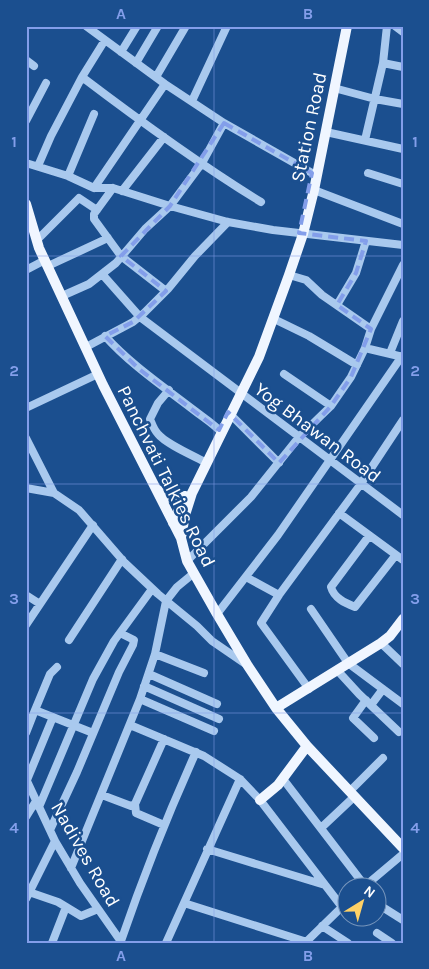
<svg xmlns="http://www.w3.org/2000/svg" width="429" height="969" font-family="Karla,sans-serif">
<rect width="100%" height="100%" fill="#1b4f8f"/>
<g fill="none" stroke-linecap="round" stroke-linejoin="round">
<!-- minor -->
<path stroke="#a9c9ee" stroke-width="8" d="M86 26 165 84 224 123 312 173 316 174
M395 26 403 32
M121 52 137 26
M26 60 34 66
M136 63 158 26
M383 63 403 67
M82 77 105 40
M156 77 186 26
M334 88 375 99 403 104
M192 101 227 26
M26 121 46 83
M326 132 403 149
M365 140 383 63 387 26
M26 163 68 176 94 188H113L170 206 228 222 273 230 403 245
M38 166 51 136 82 77C140 121 199 164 261 202
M368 173 403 184
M68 176 94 114
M94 188 165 84
M113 188 94 214V219L121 256 166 291
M314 190 403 224
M122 191 164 137
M37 240 79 198 97 210
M48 266 108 238
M26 270 45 260
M102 274 140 317 403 515
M289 275 306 280 322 295 371 329
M62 296 89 284 116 263 145 229 170 206 202 163 224 123
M337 305 356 273 366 241
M274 319 309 336 357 365
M105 336C131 365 164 387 195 411 204 418 214 424 222 433
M86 347 133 322 144 313 168 289 195 256 228 222
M365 348 403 357
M390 353 403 321
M284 374 331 406
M169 390 158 403 150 419C152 424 154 430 158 434 166 444 194 456 207 463
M26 408 98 374
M231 415 279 463
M26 438 54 493
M26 488 54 493 79 510 125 563 158 594 197 626 212 641 247 665
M339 513 403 560
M369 536 331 587C334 598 345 603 355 607L395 556
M187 561 251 497 299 437 331 406 351 377 365 348 371 329 403 265
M246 577 279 595 360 485 403 420
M26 595 40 604
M279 595 261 623 309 689
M311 609 348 663 403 704
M217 614 278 535 402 356
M26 625 93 525
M69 640 122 559
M381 643 403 664
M155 654 204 673
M337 670 359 694 399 732
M149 674 217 704
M144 686 219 719
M140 699 214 731
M366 700 353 718 374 738
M371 705 383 689
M35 710 50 674 57 667
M130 725 204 756 240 779 260 800 342 907
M26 733 35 710 93 733
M26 779 55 841 80 883 122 943
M283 779 365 886
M27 780 53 717
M350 791 383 758
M102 795 131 806 135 804 164 739
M135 804 136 813 164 825
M39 807 93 679 114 641 152 589
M26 817 36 801
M321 828 355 796
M50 830 77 772 119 672 133 645 134 640 120 633
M207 849 325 885
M71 868 140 699 155 654 166 601 177 587 194 573
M365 886 403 854
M26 891 58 902 81 916 98 909
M26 899 55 841
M184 903 307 942
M376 903 403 920
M322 926 348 943
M377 933 392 943
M121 941C143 877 168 814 196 752
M52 943 66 907
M166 943 240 779
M305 943 346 903"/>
<!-- major -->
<path stroke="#f0f6ff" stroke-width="10" d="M26 204 39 248 103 385 181 538 187 561 217 614 248 666 276 708 307 746 403 848
M158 490C167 498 174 501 185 496
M173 523 185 496
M181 538 185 515 192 493 259 357 289 275 303 234 314 190 347 26
M276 708 381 643 390 636 403 619
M260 800 278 785 307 746"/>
</g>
<!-- marked area -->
<path fill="none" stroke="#839eea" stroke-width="4" stroke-dasharray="10 6" stroke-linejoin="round" d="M224 123 312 173 299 233 366 241 356 273 337 305 371 329 351 377 331 406 279 463 228 412 219 430 139 369 105 336 133 322 166 291 121 256 170 206Z"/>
<!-- grid -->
<path fill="none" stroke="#839eea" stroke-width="1" stroke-opacity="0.55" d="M214 26V943M26 256H403M26 484H403M26 713H403"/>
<g text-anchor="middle" stroke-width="5" stroke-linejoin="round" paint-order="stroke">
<!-- street labels -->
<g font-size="19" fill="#fff" stroke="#1b4f8f">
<text transform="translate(308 127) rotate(-78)" y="7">Station Road</text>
<text transform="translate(318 432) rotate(37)" y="7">Yog Bhawan Road</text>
<text transform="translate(167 476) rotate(64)" y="7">Panchvati Talkies Road</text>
<text transform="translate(86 854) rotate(60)" y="7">Nadives Road</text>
</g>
</g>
<!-- border -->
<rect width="429" height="969" fill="none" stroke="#1b4f8f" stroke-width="55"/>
<!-- north arrow -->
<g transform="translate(362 902) rotate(37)"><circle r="24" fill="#1b4f8f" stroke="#7695bc"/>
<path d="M0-4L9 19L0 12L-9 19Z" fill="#ffd166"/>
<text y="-8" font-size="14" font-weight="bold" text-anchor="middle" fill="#ffffff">N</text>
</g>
<rect x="28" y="28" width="374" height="914" fill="none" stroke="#839eea" stroke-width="2"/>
<g font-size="16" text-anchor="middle" font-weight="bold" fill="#839eea">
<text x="121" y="19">A</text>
<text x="308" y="19">B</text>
<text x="14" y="147">1</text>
<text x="415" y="147">1</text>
<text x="14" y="376">2</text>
<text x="415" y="376">2</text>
<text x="14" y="604">3</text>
<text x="415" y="604">3</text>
<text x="14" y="833">4</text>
<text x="415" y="833">4</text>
<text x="121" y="961">A</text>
<text x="308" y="961">B</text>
</g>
</svg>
